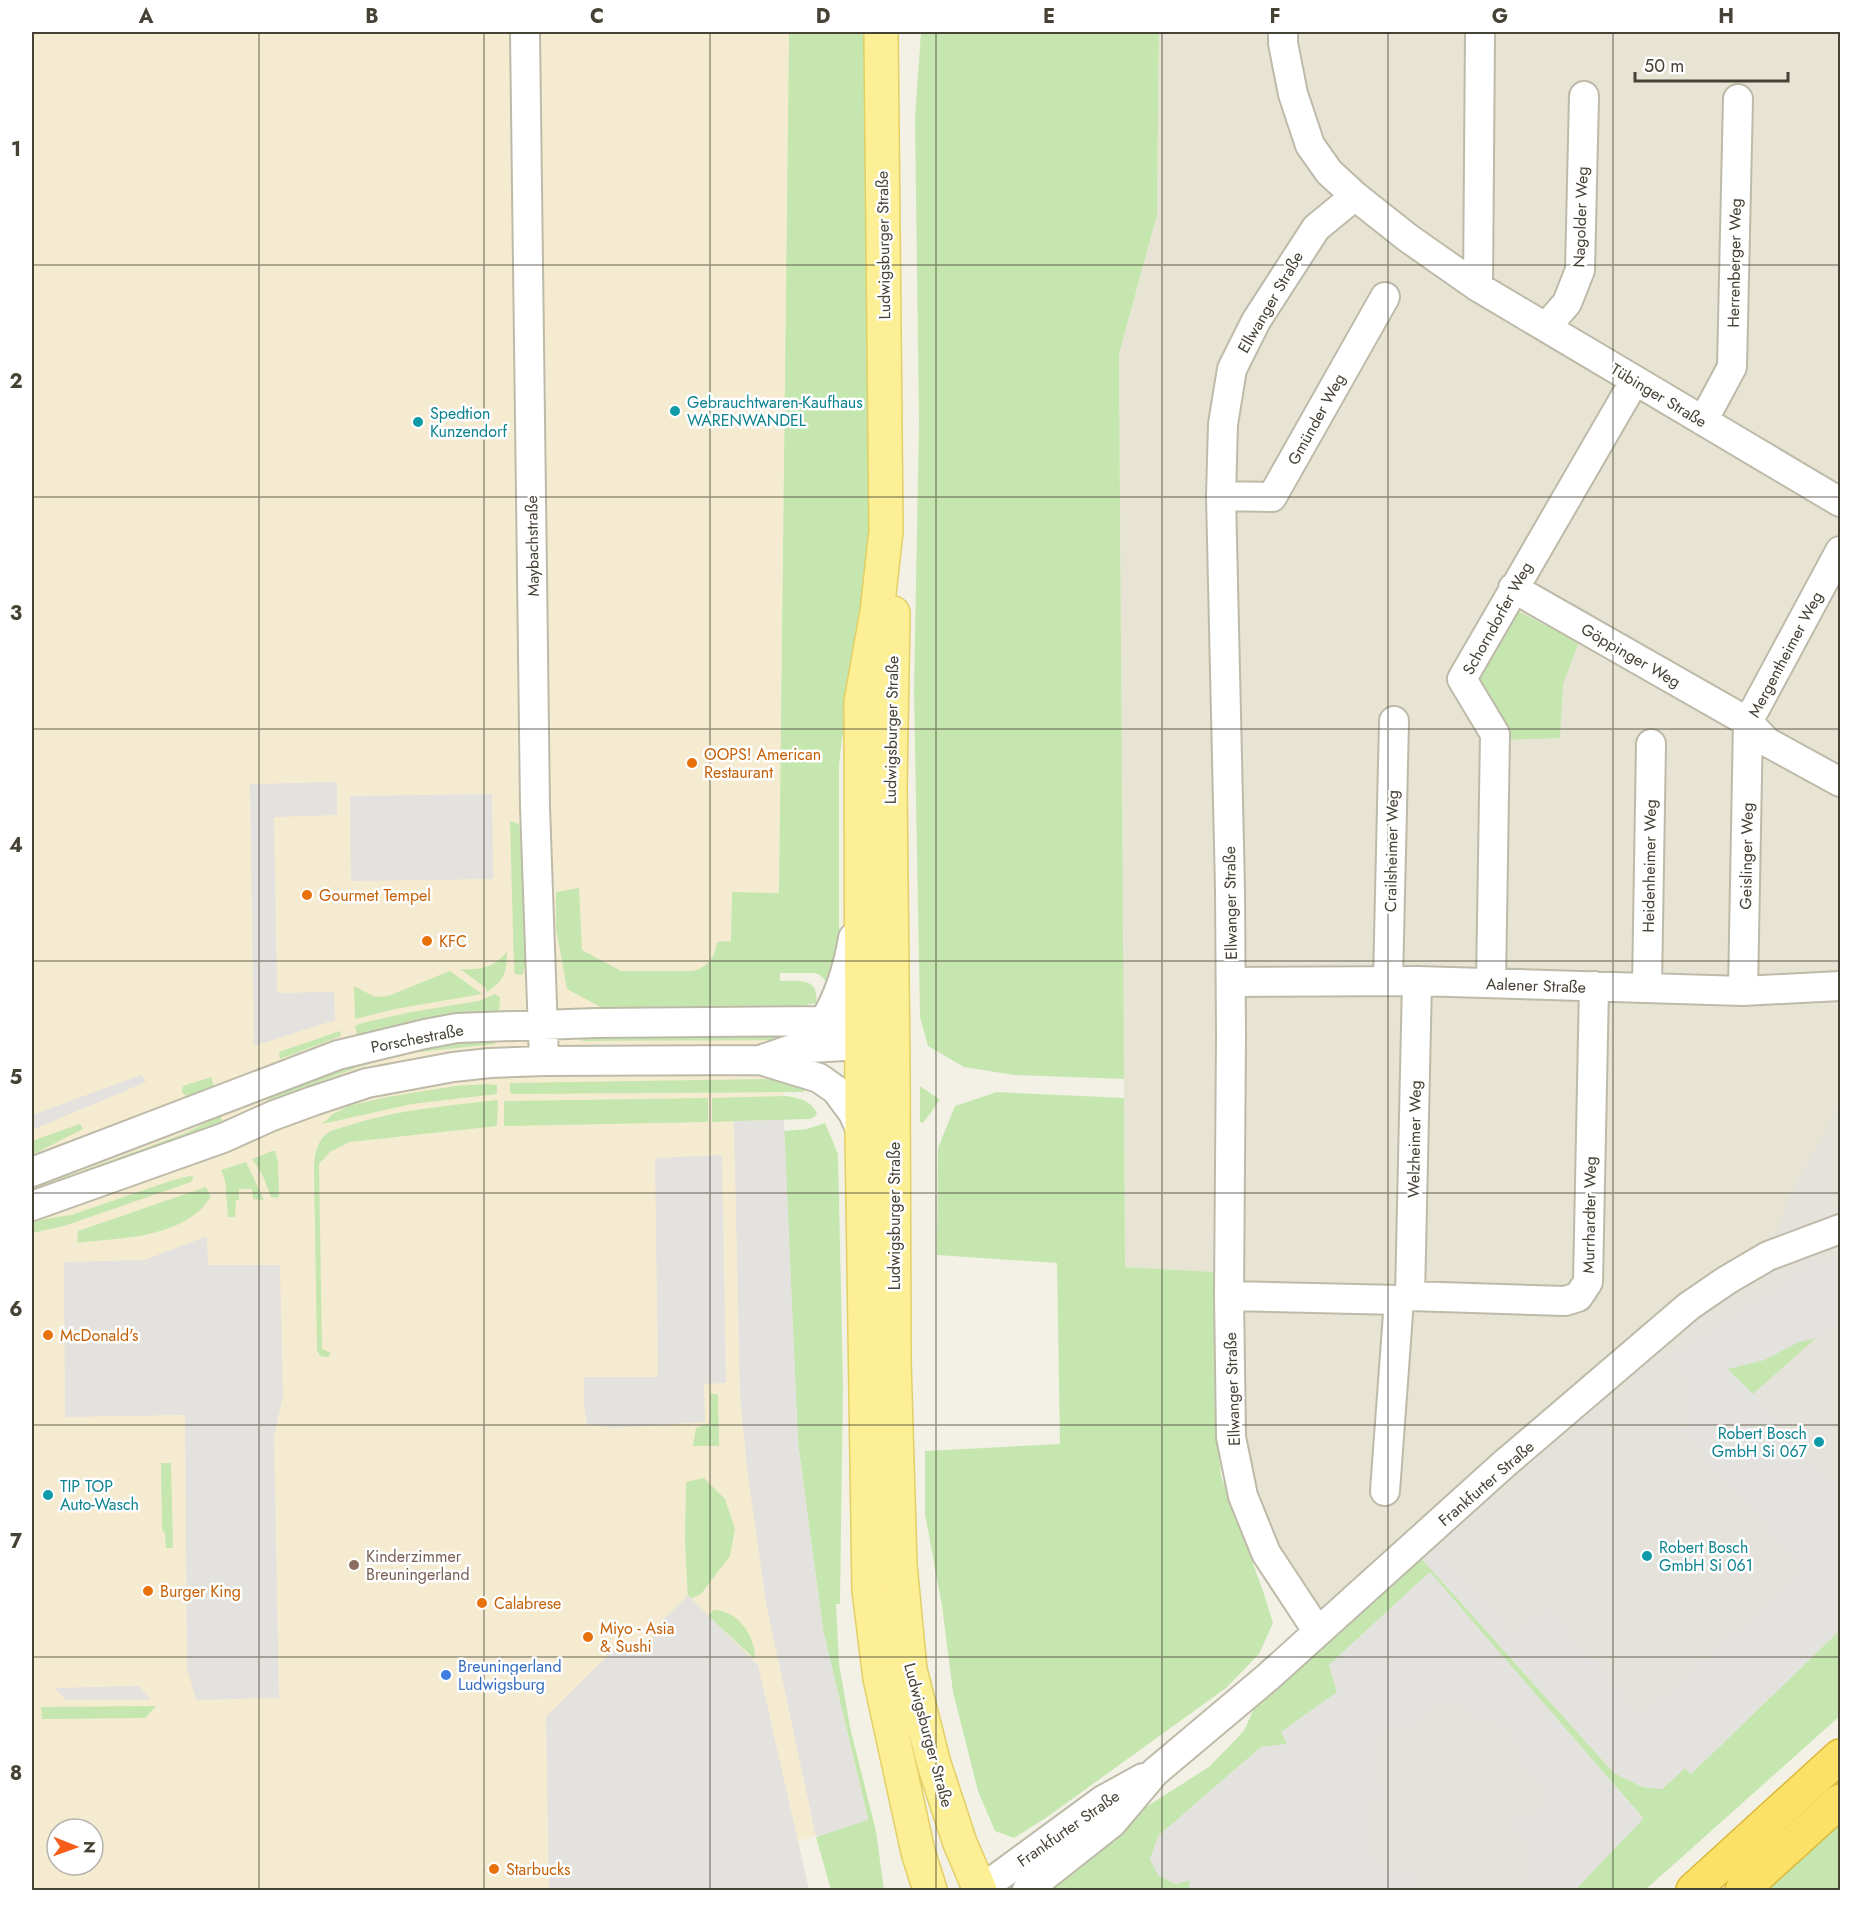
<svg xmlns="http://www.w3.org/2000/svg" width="1872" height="1922" font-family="Jost,sans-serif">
<rect width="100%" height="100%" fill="#f3f1e6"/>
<!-- residential -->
<path fill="#e7e4d4" d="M1159 32H1840V1114L1768 1256 1318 1632 1243 1496 1229 1273 1125 1267 1119 354 1157 215Z"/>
<!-- commercial -->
<path fill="#f5ebd1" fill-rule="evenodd" d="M32 32H789L779 893 784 1126 798 1444 823 1630 868 1820 798 1841 809 1890H32ZM57 1829H93V1865H57Z"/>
<!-- industrial -->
<path fill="#e5e2db" d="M1840 1105V1630L1691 1774 1685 1768 1662 1789 1614 1773 1433 1570 1431 1573 1643 1819 1575 1890H1189L1190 1880 1175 1884 1150 1859 1158 1836 1261 1747 1287 1744 1281 1732 1337 1693 1329 1665 1430 1572 1412 1548 1768 1256 1788 1199Z"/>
<!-- green -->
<path fill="#c5e7af" d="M789 32H864L872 565 866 638 842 738 839 765V947L829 990C826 981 824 976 815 973H780V981C798 981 820 977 816 1003L781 1010 610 1012 567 989 556 929V892L579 888 582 950 621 971H693C708 967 715 957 717 942L731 941 732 892 779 893Z
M921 32H1159L1157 215 1119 354 1124 1079 1014 1075 964 1067 928 1046 920 1017 914 691 919 423 915 118Z
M1511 608 1579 642 1563 684 1560 738 1505 740 1473 682Z
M510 821 519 824 525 902V966L523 974 520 975 515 974 514 969Z
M507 951C507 972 505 980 487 992L486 988 460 969C480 970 495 968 507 951Z
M450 971 482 994 395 1009 355 1019 354 986 375 997 388 996Z
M495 994 500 997 499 1016 357 1036 355 1026 362 1023 411 1012 479 1001Z
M340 1031 341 1036 280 1059 279 1052Z
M818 1032V1040L583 1041 579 1038V1035Z
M495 1037V1044L411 1053 362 1066 270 1100 264 1099V1097L312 1075 410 1047Z
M211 1077 214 1086 209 1091 188 1096 185 1095 182 1092 183 1086Z
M764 1079 778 1080 807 1088 803 1092 512 1094 510 1092V1083Z
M487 1084 497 1085V1094L412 1104 322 1124 333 1114 348 1106 387 1097 455 1086Z
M920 1086 940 1100 923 1123 920 1122Z
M997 1092 1124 1098 1125 1267 1214 1272 1215 1414 1221 1476 1264 1594 1273 1623 1259 1654 1226 1688 1047 1817 1014 1838 995 1831 978 1791 953 1692 942 1606 925 1514V1451L1060 1444 1057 1263 937 1255 938 1148 955 1106Z
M787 1096C801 1099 810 1100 817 1113 815 1118 812 1119 806 1119L712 1122V1098Z
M708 1098V1122L504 1126V1101Z
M498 1100 497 1126 350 1142 330 1152 319 1164 322 1349 331 1353 328 1357 320 1356 317 1350 314 1169C314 1157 316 1144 325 1135 330 1130 340 1128 347 1126 395 1110 447 1106 498 1100Z
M220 1116 223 1122 187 1139 32 1196V1189L183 1134Z
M825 1123 838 1154 843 1382 840 1604H836L839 1664 850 1727 876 1831 884 1890H831L816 1837 868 1819 823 1630 798 1443 784 1131 807 1129Z
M80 1124 83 1129 32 1155V1141Z
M272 1151H275L278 1161 279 1196 277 1198 271 1197 262 1174 252 1159Z
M246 1162 264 1200 253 1199 252 1189H239V1200H236L235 1217H228L225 1180 221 1170Z
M189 1176 194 1177 191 1182 64 1226 32 1233V1221L71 1215 170 1181Z
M206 1187 211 1197C207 1201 204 1207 199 1211 166 1239 117 1238 77 1243L78 1231Z
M1816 1338 1753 1394 1727 1369 1764 1360 1799 1342Z
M710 1393 718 1395 719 1446H693L696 1428 710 1423Z
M161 1463H171L173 1548H166L165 1533 162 1530Z
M704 1478 725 1499 735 1529 730 1556 701 1594 688 1600 685 1541 686 1482Z
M1412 1548 1614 1773 1643 1787 1662 1789 1685 1768 1691 1774 1840 1630V1716L1645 1890H1575L1643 1818 1430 1573 1431 1571 1329 1665 1337 1692 1287 1744 1261 1747 1158 1836 1150 1859 1158 1874 1175 1884 1190 1880 1189 1890H1041L1116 1826 1209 1767 1244 1731 1268 1677Z
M714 1610C738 1610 756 1637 755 1659L708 1616Z
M156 1706 145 1718 42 1719 41 1707Z
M1840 1800V1890H1742Z"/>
<!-- parking -->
<path fill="#e4e2de" d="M337 782V815L274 817 277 993 334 992 335 1020 254 1046 250 784Z
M492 794 493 879 351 881 350 796Z
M141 1075 146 1082 32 1130V1115Z
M784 1120 798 1444 823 1630 868 1820 816 1837 766 1603 747 1468 740 1395 734 1121Z
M722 1155 726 1383 704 1384 705 1422 612 1428 587 1424 584 1404V1377H658L655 1158Z
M207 1236 208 1265H280L283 1396 274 1436 279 1698 196 1700 187 1668 185 1415 65 1417 64 1262 145 1260Z
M1840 1254V1315L1816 1338 1798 1342 1764 1360 1727 1369 1753 1394 1840 1490V1630L1691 1774 1685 1768 1662 1789 1643 1787 1614 1773 1412 1548 1425 1537 1514 1634 1546 1606 1642 1715 1804 1570 1680 1430 1689 1411 1687 1400V1388L1682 1370 1672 1357 1737 1312 1755 1304 1787 1284 1798 1271 1815 1260 1824 1269Z
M1430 1572 1643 1819 1575 1890H1511L1525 1877 1527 1842 1511 1825 1513 1810 1520 1817 1535 1816 1543 1808 1545 1793 1523 1768H1518L1519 1745 1501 1725 1476 1724 1463 1706 1434 1707 1411 1727 1394 1728 1373 1747V1774L1383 1782 1382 1797 1371 1804 1368 1850 1388 1871H1419L1417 1890H1189L1190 1880 1175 1884 1158 1875 1150 1859 1160 1835 1261 1747 1287 1744 1281 1732 1337 1692 1329 1665Z
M688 1595 758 1665 809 1890H549L546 1717 613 1650 629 1652 645 1647 653 1638 659 1624Z
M139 1686 151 1700H66L55 1688Z"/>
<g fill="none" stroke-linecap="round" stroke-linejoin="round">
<defs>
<path id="minor" d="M525 32 535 807 544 1061
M1283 32V43L1293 94 1310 145 1329 172 1355 196 1408 238 1478 287 1840 502
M1478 287 1480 32
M1546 327 1567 303 1580 270 1584 96
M1703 421 1732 367 1738 99
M1221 496 1272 497 1385 297
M1840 551 1748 722 1767 742 1840 782
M1513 588 1748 722 1743 991
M1388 981 1394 721
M1231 982 1417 981 1743 991 1840 986
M1491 983 1495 734 1462 679 1635 380
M1647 987 1651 744
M824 1021C840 995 848 968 853 938
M760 1060 792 1049 862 1045 883 1037
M32 1172 338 1055 425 1034 457 1028 595 1023 824 1021 861 1022 882 1029
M32 1206 223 1138 272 1116 313 1101 367 1083 453 1067 490 1063 544 1061 760 1060 819 1078 836 1090 853 1113 862 1133
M1229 1296 1399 1300 1410 1296 1565 1301 1578 1297 1588 1282 1594 986
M1410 1296 1417 981
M1385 1491 1399 1300
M1318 1632 1266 1553 1243 1496 1231 1437 1229 1296 1231 1036 1230 889 1221 496 1223 424 1232 369 1256 321 1316 228 1355 196
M984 1890 990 1883 1103 1800 1143 1778
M1027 1890 1112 1823 1155 1772 1268 1677 1503 1465 1689 1306 1727 1280 1768 1256 1840 1229"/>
<path id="major" d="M881 32 886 531 877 612 861 702 862 1133 869 1590 880 1678 918 1852 930 1890
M893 613 890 786 893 1071 894 1361 900 1565 910 1670 934 1764 960 1843 980 1890"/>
<path id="highway" d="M1693 1890 1840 1756
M1742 1890 1840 1801"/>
</defs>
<!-- minor casing -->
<use href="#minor" stroke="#bebaa9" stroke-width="32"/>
<!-- major casing -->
<use href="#major" stroke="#e2cf65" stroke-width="36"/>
<!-- highway casing -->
<use href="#highway" stroke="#dbb838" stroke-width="36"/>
<!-- minor -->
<use href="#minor" stroke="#fff" stroke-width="28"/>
<!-- major -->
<use href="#major" stroke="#fdef95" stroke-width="33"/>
<!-- highway -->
<use href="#highway" stroke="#fce168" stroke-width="33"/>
</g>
<!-- grid -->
<path fill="none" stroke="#464235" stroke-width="1.5" stroke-opacity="0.55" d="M259 32V1890M484 32V1890M710 32V1890M936 32V1890M1162 32V1890M1388 32V1890M1613 32V1890M32 265H1840M32 497H1840M32 729H1840M32 961H1840M32 1193H1840M32 1425H1840M32 1657H1840"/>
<!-- markers -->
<g fill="#0f9aa8" stroke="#fff" stroke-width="2">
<circle cx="675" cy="411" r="6"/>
<circle cx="418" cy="422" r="6"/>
<circle cx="1819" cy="1442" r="6"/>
<circle cx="48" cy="1495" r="6"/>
<circle cx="1647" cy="1556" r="6"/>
</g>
<g fill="#e8710a" stroke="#fff" stroke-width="2">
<circle cx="692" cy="763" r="6"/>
<circle cx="307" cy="895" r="6"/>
<circle cx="427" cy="941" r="6"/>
<circle cx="48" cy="1335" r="6"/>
<circle cx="148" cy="1591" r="6"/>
<circle cx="482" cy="1603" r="6"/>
<circle cx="588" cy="1637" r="6"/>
<circle cx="494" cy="1869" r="6"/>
</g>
<circle fill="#8d6e63" stroke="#fff" stroke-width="2" cx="354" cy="1565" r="6"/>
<circle fill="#3f7fe0" stroke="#fff" stroke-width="2" cx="446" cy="1675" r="6"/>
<g text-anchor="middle" stroke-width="5" stroke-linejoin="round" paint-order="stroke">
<!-- street labels -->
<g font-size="16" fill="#464235" stroke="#fff">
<text transform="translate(1580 217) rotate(-88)" y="6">Nagolder Weg</text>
<text transform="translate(883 245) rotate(-91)" y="6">Ludwigsburger Straße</text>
<text transform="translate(1734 263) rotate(-89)" y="6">Herrenberger Weg</text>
<text transform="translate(1270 302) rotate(-60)" y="6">Ellwanger Straße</text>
<text transform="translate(1659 395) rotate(31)" y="6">Tübinger Straße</text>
<text transform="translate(1316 419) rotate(-61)" y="6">Gmünder Weg</text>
<text transform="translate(532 546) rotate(-91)" y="6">Maybachstraße</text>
<text transform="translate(1497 618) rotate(-61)" y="6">Schorndorfer Weg</text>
<text transform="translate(1785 654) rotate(-62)" y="6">Mergentheimer Weg</text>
<text transform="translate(1631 655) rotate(30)" y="6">Göppinger Weg</text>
<text transform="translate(891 730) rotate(-89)" y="6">Ludwigsburger Straße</text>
<text transform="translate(1391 851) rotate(-89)" y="6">Crailsheimer Weg</text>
<text transform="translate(1746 856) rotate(-89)" y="6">Geislinger Weg</text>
<text transform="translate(1649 866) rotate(-89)" y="6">Heidenheimer Weg</text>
<text transform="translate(1230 903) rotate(-91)" y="6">Ellwanger Straße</text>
<text transform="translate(1536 985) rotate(2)" y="6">Aalener Straße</text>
<text transform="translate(417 1038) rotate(-11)" y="6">Porschestraße</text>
<text transform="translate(1414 1139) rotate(-89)" y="6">Welzheimer Weg</text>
<text transform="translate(1589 1215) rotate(-89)" y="6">Murrhardter Weg</text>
<text transform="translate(894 1216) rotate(-90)" y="6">Ludwigsburger Straße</text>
<text transform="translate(1232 1389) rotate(-92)" y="6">Ellwanger Straße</text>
<text transform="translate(1486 1483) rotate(-41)" y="6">Frankfurter Straße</text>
<text transform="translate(929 1735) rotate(75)" y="6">Ludwigsburger Straße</text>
<text transform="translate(1068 1828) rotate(-35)" y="6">Frankfurter Straße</text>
</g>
<!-- culture labels -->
<g font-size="16" fill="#0d838f" stroke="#fff" text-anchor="start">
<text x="687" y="408">Gebrauchtwaren-Kaufhaus<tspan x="687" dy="18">WARENWANDEL</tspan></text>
<text x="430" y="419">Spedtion<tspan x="430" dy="18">Kunzendorf</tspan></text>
<text x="1807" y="1439" text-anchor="end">Robert Bosch<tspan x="1807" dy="18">GmbH Si 067</tspan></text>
<text x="60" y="1492">TIP TOP<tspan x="60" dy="18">Auto-Wasch</tspan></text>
<text x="1659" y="1553">Robert Bosch<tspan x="1659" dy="18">GmbH Si 061</tspan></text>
</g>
<!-- food labels -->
<g font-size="16" fill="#c56008" stroke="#fff" text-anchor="start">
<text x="704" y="760">OOPS! American<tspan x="704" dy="18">Restaurant</tspan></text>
<text x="319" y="901">Gourmet Tempel</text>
<text x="439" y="947">KFC</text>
<text x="60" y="1341">McDonald's</text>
<text x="160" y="1597">Burger King</text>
<text x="494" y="1609">Calabrese</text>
<text x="600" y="1634">Miyo - Asia<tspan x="600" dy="18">&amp; Sushi</tspan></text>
<text x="506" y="1875">Starbucks</text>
</g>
<!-- education labels -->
<g font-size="16" fill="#785e54" stroke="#fff" text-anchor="start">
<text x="366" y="1562">Kinderzimmer<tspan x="366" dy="18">Breuningerland</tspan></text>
</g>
<!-- shop labels -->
<g font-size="16" fill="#366cbe" stroke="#fff" text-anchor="start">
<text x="458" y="1672">Breuningerland<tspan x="458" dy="18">Ludwigsburg</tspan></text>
</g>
</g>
<!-- border -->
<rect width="1872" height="1922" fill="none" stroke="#ffffff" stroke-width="66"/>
<!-- north arrow -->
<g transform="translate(75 1847) rotate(91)"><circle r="28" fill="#ffffff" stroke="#b5b3ae" stroke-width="1.5"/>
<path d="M0-4.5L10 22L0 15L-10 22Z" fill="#f75c19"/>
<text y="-9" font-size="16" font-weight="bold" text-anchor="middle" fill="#464235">N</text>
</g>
<!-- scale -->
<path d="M1635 72v9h153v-9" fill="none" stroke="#464235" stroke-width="3"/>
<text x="1644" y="72" font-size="18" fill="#464235" stroke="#ffffff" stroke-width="4.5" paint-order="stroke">50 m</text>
<rect x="33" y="33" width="1806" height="1856" fill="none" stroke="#464235" stroke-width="2"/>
<g font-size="20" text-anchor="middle" font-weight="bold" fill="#464235">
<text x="146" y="23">A</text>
<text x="372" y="23">B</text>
<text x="597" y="23">C</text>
<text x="823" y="23">D</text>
<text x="1049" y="23">E</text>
<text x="1275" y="23">F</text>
<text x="1500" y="23">G</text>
<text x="1726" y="23">H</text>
<text x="16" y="156">1</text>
<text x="16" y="388">2</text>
<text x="16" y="620">3</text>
<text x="16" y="852">4</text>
<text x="16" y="1084">5</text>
<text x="16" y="1316">6</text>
<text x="16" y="1548">7</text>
<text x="16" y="1780">8</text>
</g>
</svg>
